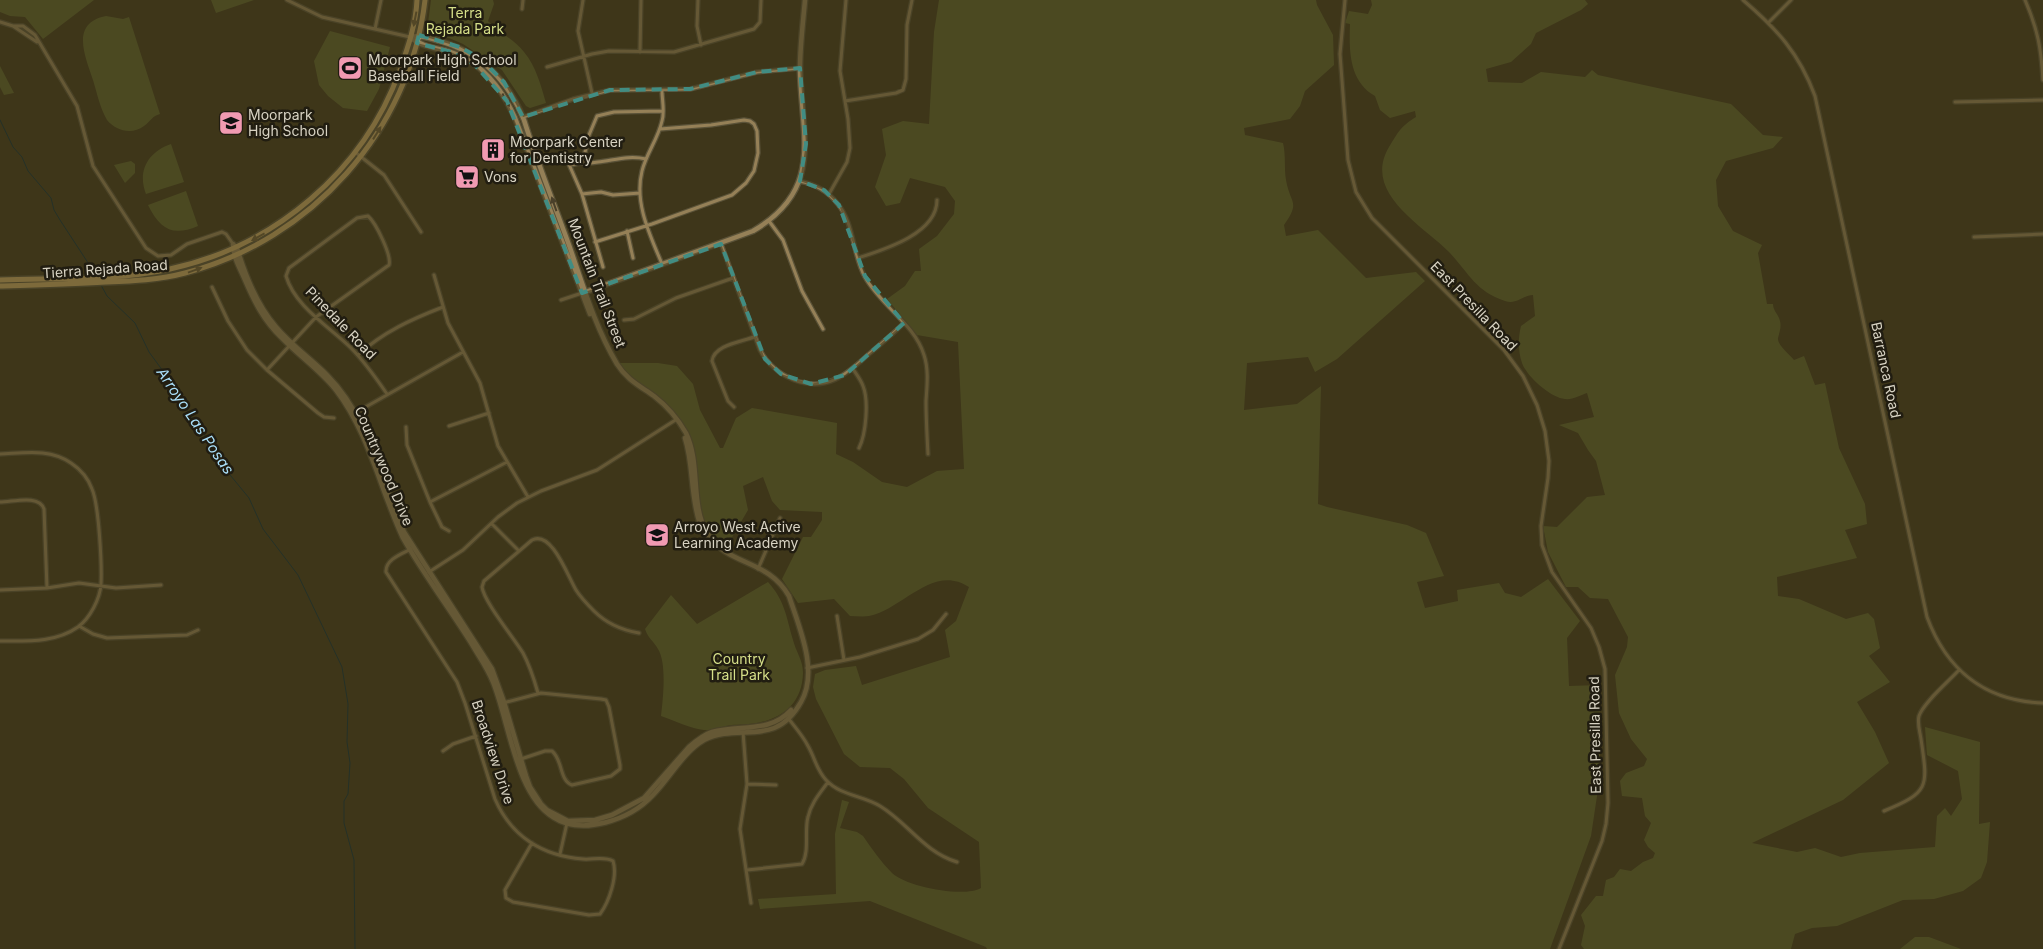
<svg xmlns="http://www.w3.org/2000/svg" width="2043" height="949" font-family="Inter,sans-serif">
<rect width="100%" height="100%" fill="#3e361a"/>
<!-- green -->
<path fill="#5c602c" d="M0 0H94L43 39 25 17 10 16 0 12Z
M211 0H254L216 13Z
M431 0H493L494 4 488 21C499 33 514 39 524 52 536 66 541 86 546 103L530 108 526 106 502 70 463 44 449 38 431 34 427 31Z
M939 0H1316L1317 5 1333 35 1334 65 1305 91 1300 106 1290 119 1244 128 1245 135 1283 143C1286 156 1284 168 1286 180 1290 204 1301 201 1284 225L1286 236 1318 230 1366 278 1416 272 1425 281 1337 359 1315 372 1308 357 1247 363 1244 410 1297 404 1321 386 1318 504 1327 507 1407 525 1426 533 1444 576 1417 582 1425 608 1458 601 1457 590 1499 583 1505 593 1521 597 1548 579 1580 621 1567 638 1569 686 1600 685V776L1591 836 1550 949H987L986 947 870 901 760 909 758 899 836 894 835 834 842 800 849 802 840 828 857 832 863 836C872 849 881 862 892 873 907 887 964 898 981 888L979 842 928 808 904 779 890 768 860 767 844 754 816 699 813 687 815 674 825 670 856 666 862 685 950 657 945 630 956 621 969 587C933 563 903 609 869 616 863 617 856 616 850 616L834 599 798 603 782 579 803 537H811L822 520V512L780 510 772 501 763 477 743 486 748 510 724 551 703 524 687 436 667 408 632 382 617 363H658L677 366 693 384 700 410 720 448H723L736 418 752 408 837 423 836 454 853 462 882 482 907 487 937 471 964 469 958 342 917 335 887 299 905 286 915 271H921L919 249 937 236 954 214 955 201 945 187 910 178 900 203 886 206 875 187 886 155 882 129 903 121 929 124 934 32Z
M1371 0H1585L1588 4 1581 10 1536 33 1531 44 1511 62 1486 69 1488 82 1522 83 1541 72 1585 77 1592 70 1598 75 1731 104 1763 135 1783 137 1773 148 1726 161 1716 180 1718 206 1733 231 1762 245 1758 253 1767 304H1773C1773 310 1777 313 1779 318 1782 326 1780 330 1778 338 1777 345 1790 355 1794 360L1804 356 1815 385 1825 383 1839 448 1865 504 1867 524 1845 530 1857 558 1777 577 1778 596 1799 599 1846 619 1868 613 1874 619 1880 648 1869 656 1890 682 1857 702 1875 732 1889 763 1843 800 1752 843 1797 852 1815 848 1841 857 1860 853 1935 847 1937 816 1945 808 1951 816 1962 799 1958 771 1927 755 1925 727 1980 742 1979 824 1990 822 1987 862 1981 878 1963 891 1934 899 1903 900 1837 926 1812 928 1795 934 1791 949H1584L1581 945 1585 926 1581 915 1596 896H1603L1606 880 1614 877 1620 869 1631 871 1643 862 1653 858 1655 853 1648 847 1644 840 1651 823 1645 816 1642 798 1622 796 1620 781 1626 773 1644 766 1647 759 1631 739 1619 713 1615 675 1627 647 1628 637 1608 599 1590 598 1578 587H1566L1548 552 1543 526 1557 527 1587 497 1605 495 1596 461 1588 450 1578 433 1559 425 1594 417 1587 393C1581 395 1572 400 1565 399 1551 398 1527 377 1522 363 1518 351 1518 338 1521 326L1535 316 1533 295C1523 295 1517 305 1505 301 1475 291 1469 273 1449 252 1422 225 1362 193 1389 147 1399 131 1400 127 1416 117L1415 111 1390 118 1380 110 1375 96C1349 81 1349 51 1350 24L1345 23 1349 11 1368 14 1372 5Z
M106 16 123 19 129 17 160 114C152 116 151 121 144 126 132 135 116 131 107 120 100 108 97 93 93 80 85 56 70 23 106 16Z
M330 31 390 47 379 89 367 111 343 108 328 96 319 85 314 61Z
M0 66 14 93 4 95 0 87Z
M171 144 184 182 146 194C137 171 148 152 171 144Z
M131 161 135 164V173L125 183 114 165Z
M186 191 198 226C172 237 160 229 148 205Z
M768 582C785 601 786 616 793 640 796 652 803 660 803 673 802 706 779 721 749 724 741 725 733 724 726 726 721 727 710 731 704 730 692 729 673 720 661 716 663 699 667 663 658 649 653 640 649 640 645 629L671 595 697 624Z
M1915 937H1929L1961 949H1900Z"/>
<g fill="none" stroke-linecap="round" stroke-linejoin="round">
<!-- stream -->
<path stroke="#062a39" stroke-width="1" d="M0 120 13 147 22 157 28 171 51 198 54 210 60 220 96 275
M101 285 107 296 135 323 149 352 174 386 180 401 209 441 217 459 249 498 263 529 298 575 342 667 348 704 347 742 350 763 348 794 344 801V823L354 860 355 949"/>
<defs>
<path id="minor" d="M287 0 322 17 410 37
M583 0 578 31 592 93
M698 0 697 26 701 45
M1345 0 1340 54 1348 160 1356 192 1372 218 1504 350 1523 376 1537 405 1545 431 1549 461 1548 478 1541 526 1542 545 1552 572 1591 628 1599 647 1605 669 1608 803 1606 824 1602 841 1559 949
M1743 0C1777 29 1799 53 1815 96L1927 617C1947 671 1986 701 2043 703
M2025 0C2038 30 2041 48 2043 80
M522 9 523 0
M0 22 13 26 37 42
M1769 22 1791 0
M13 26H23L35 35 77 106 93 166 146 248 158 256 171 255 187 244 222 232 226 234 233 244
M375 29 381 0
M640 52 641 0
M547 67 592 54 609 51 674 52 754 29 760 22 761 0
M662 91C662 100 665 112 662 121 658 139 646 154 642 171 634 203 650 235 662 264
M845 101 896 93 903 90 906 79 907 25 912 0
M1955 102 2043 100
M523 117 573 99 610 90 690 89 757 72 800 68
M355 152 384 175 421 232
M564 153 582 194 603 267
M583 161 589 135 597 116 614 112 663 111
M570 165C582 162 587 164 598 162 615 160 629 155 646 159
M799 181C815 184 827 190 837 203 855 224 852 254 865 277 881 306 914 323 924 355 929 370 927 386 926 401 926 418 927 436 928 454
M582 194 601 192 613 195 640 193
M829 194 847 162 850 148 848 119 840 71 846 0
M769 221 783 240 802 291 823 329
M627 231 633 258
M1974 237 2043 234
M595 242 652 224 732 195 746 183 754 171 758 153 757 131 754 124 750 121 744 120 711 125 660 129
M721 244 760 350C768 365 779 374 794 380 827 392 846 375 869 354 881 344 893 334 904 323
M858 258C883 250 937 234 937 200
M434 275 448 323 480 383 498 446 528 497
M212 287 228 321 247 350 267 370 318 413 324 417 334 418
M561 300 582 293
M624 320 634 319 676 298 733 278
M358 355C383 332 412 319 443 307
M853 369C857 375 861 380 863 386 869 401 866 434 859 448
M267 370 316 317 389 265C392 256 376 223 368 216L357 218 289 268 286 276C295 307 330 327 351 348 365 362 376 378 387 394
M734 407 728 401 712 361C714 345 741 342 754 337
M355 413 463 352
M449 426 489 413
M406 427 407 445 430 502 442 527 449 531
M0 454C24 453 50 448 71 463 80 469 88 478 92 489 99 505 102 566 101 584 100 599 90 618 78 627 55 643 27 641 0 641
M0 502C13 502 39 494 44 509L47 588
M430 502 507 462
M492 524 519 551
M411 549C401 554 385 560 386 572L457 682 465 703 495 799C511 836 542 856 583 859 592 860 604 856 613 861 618 876 609 902 600 914L589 915 513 902 506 898 505 890 532 843
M758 569 780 518
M429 572 463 550 498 517 517 503 541 491 597 470 677 419
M0 590 47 588 79 583 116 588 161 585
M837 616 844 660
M79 626 93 634 107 638 187 635 198 630
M807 668 860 657 918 639 933 630 946 614
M538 693C534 679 530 666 523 653 514 638 484 602 482 587L484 581 532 540C552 530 568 577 576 590 581 598 588 605 594 611 607 624 621 630 639 633
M503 703 541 693 601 699 606 700 609 707 620 765V769L611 776 572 785C559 780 563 760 552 751H545L521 759
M788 718C795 727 803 736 808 746 815 758 816 769 826 780 841 796 862 795 880 806 908 823 924 852 957 862
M743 732 747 784 740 829 751 903
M443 751 453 744 476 736
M747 784 776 785
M1884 811C1930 792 1928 787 1921 739 1920 732 1917 723 1919 716 1923 703 1949 681 1959 670
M560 854 567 823
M747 870 802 864C810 851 804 831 808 817 811 803 820 793 828 782"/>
<path id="tertiary" d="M410 37C421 47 437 48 450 52 482 62 502 89 515 118L590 314
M233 244C233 257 240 268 245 280 254 301 264 321 281 337 298 355 320 370 336 390 369 433 380 489 403 538 424 575 450 609 473 646 480 658 488 669 493 682 509 721 516 795 553 817 582 836 630 820 653 795 670 778 683 752 704 740 739 722 775 749 801 702 819 671 799 627 789 596 767 558 728 567 707 533 690 504 701 464 686 433 678 419 667 406 654 396 640 386 627 380 617 364 595 327 583 285 569 245 554 203 537 162 524 120 508 80 482 53 440 41 430 38 421 35 410 37
M234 245 237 248C245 275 258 306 276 327 291 345 310 358 327 375 342 390 354 409 364 429L404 532 492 669 504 702 526 776 530 787 541 804 547 810 568 821 595 820 612 815 644 798 689 747C696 741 703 735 712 732 740 724 769 734 791 710
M583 293 753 231C825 189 801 135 800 68 800 46 803 23 805 0
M685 438C694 466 690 496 700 524"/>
<path id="secondary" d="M0 280C56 278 115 281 170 269 275 246 363 172 400 70 408 47 416 24 417 0
M0 286C35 285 71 284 106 282 132 281 159 280 185 273 311 240 410 131 425 0"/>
</defs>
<!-- minor casing -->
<use href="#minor" stroke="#5a5238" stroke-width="5.5"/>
<!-- tertiary casing -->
<use href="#tertiary" stroke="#5a5238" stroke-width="7"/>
<!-- secondary casing -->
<use href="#secondary" stroke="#5a5238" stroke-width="8"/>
<!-- minor -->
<use href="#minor" stroke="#958057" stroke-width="3"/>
<!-- tertiary -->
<use href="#tertiary" stroke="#958057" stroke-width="4.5"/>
<!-- secondary -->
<use href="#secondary" stroke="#caa965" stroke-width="5"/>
</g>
<!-- one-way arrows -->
<defs><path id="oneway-solid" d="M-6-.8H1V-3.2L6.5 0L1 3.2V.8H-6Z" transform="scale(1.25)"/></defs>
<g fill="#6d5c37">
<use href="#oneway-solid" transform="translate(415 19) rotate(101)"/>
<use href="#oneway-solid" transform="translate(377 133) rotate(-58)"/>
<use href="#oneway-solid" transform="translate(258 237) rotate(151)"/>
<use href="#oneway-solid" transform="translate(195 270) rotate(-20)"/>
</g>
<g fill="#4a402a">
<use href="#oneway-solid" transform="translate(506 100) rotate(61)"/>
<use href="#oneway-solid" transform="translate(554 204) rotate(-109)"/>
</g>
<!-- marked area -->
<path d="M0 0H2043V949H0ZM419 35 460 47 481 59 504 82 523 117 610 90 690 89 757 72 800 68 806 144 800 181 824 190 839 205 865 276 904 323 845 375 811 384 781 374 765 359 721 244 582 293 507 101 474 64 451 52 417 43Z" fill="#3e361a" fill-opacity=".55" fill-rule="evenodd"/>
<path fill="none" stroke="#418d83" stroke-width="4" stroke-dasharray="10 6" stroke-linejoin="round" d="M419 35 460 47 481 59 504 82 523 117 610 90 690 89 757 72 800 68 806 144 800 181 824 190 839 205 865 276 904 323 845 375 811 384 781 374 765 359 721 244 582 293 507 101 474 64 451 52 417 43Z"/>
<!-- icons -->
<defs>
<symbol id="stadium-square" viewBox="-11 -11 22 22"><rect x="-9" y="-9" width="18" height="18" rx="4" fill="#f19ab2" stroke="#211d11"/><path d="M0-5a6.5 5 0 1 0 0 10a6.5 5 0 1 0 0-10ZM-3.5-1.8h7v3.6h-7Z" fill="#111"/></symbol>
<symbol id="school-square" viewBox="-11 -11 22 22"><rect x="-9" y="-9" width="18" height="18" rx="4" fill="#f19ab2" stroke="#211d11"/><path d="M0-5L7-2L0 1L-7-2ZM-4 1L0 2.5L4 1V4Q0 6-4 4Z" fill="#111"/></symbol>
<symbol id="building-square" viewBox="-11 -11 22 22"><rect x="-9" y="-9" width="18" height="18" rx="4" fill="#f19ab2" stroke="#211d11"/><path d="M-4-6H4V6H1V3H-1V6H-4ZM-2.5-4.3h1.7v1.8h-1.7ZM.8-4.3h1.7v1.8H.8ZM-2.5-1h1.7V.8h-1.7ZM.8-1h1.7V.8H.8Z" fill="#111"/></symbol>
<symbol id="supermarket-square" viewBox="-11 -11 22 22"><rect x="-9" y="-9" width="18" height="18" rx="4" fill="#f19ab2" stroke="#211d11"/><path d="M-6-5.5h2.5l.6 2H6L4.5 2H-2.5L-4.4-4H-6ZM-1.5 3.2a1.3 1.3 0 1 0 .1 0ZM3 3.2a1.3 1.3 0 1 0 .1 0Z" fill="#111"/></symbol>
</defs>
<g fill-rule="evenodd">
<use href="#stadium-square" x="336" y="54" width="28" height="28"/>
<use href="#school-square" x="217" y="109" width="28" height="28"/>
<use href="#building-square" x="479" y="136" width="28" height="28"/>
<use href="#supermarket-square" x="453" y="163" width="28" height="28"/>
<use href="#school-square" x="643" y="521" width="28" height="28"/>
</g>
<g text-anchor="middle" stroke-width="5" stroke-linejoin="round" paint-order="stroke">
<!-- park labels -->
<g font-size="14" fill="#d6df89" stroke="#211d11">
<text x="465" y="18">Terra<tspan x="465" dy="16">Rejada Park</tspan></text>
<text x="739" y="664">Country<tspan x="739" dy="16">Trail Park</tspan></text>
</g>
<!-- poi labels -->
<g font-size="14" fill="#d8d3c3" stroke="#211d11" text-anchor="start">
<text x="368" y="65">Moorpark High School<tspan x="368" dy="16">Baseball Field</tspan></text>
<text x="248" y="120">Moorpark<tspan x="248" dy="16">High School</tspan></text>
<text x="510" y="147">Moorpark Center<tspan x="510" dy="16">for Dentistry</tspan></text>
<text x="484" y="182">Vons</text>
<text x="674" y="532">Arroyo West Active<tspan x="674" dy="16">Learning Academy</tspan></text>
</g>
<!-- street labels -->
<g font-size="14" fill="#d8d3c3" stroke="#211d11">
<text transform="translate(105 269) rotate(-4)" y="5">Tierra Rejada Road</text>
<text transform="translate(597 283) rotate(69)" y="5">Mountain Trail Street</text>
<text transform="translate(1474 306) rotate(46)" y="5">East Presilla Road</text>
<text transform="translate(341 323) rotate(46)" y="5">Pinedale Road</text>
<text transform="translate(1886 370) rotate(78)" y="5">Barranca Road</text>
<text transform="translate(384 466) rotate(67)" y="5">Countrywood Drive</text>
<text transform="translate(1595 735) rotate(-91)" y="5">East Presilla Road</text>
<text transform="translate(493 752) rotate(72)" y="5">Broadview Drive</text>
</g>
<!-- water labels -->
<g font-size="15" font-style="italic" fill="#aadff9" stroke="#211d11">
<text transform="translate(195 421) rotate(56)" y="5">Arroyo Las Posas</text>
</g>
</g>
</svg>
